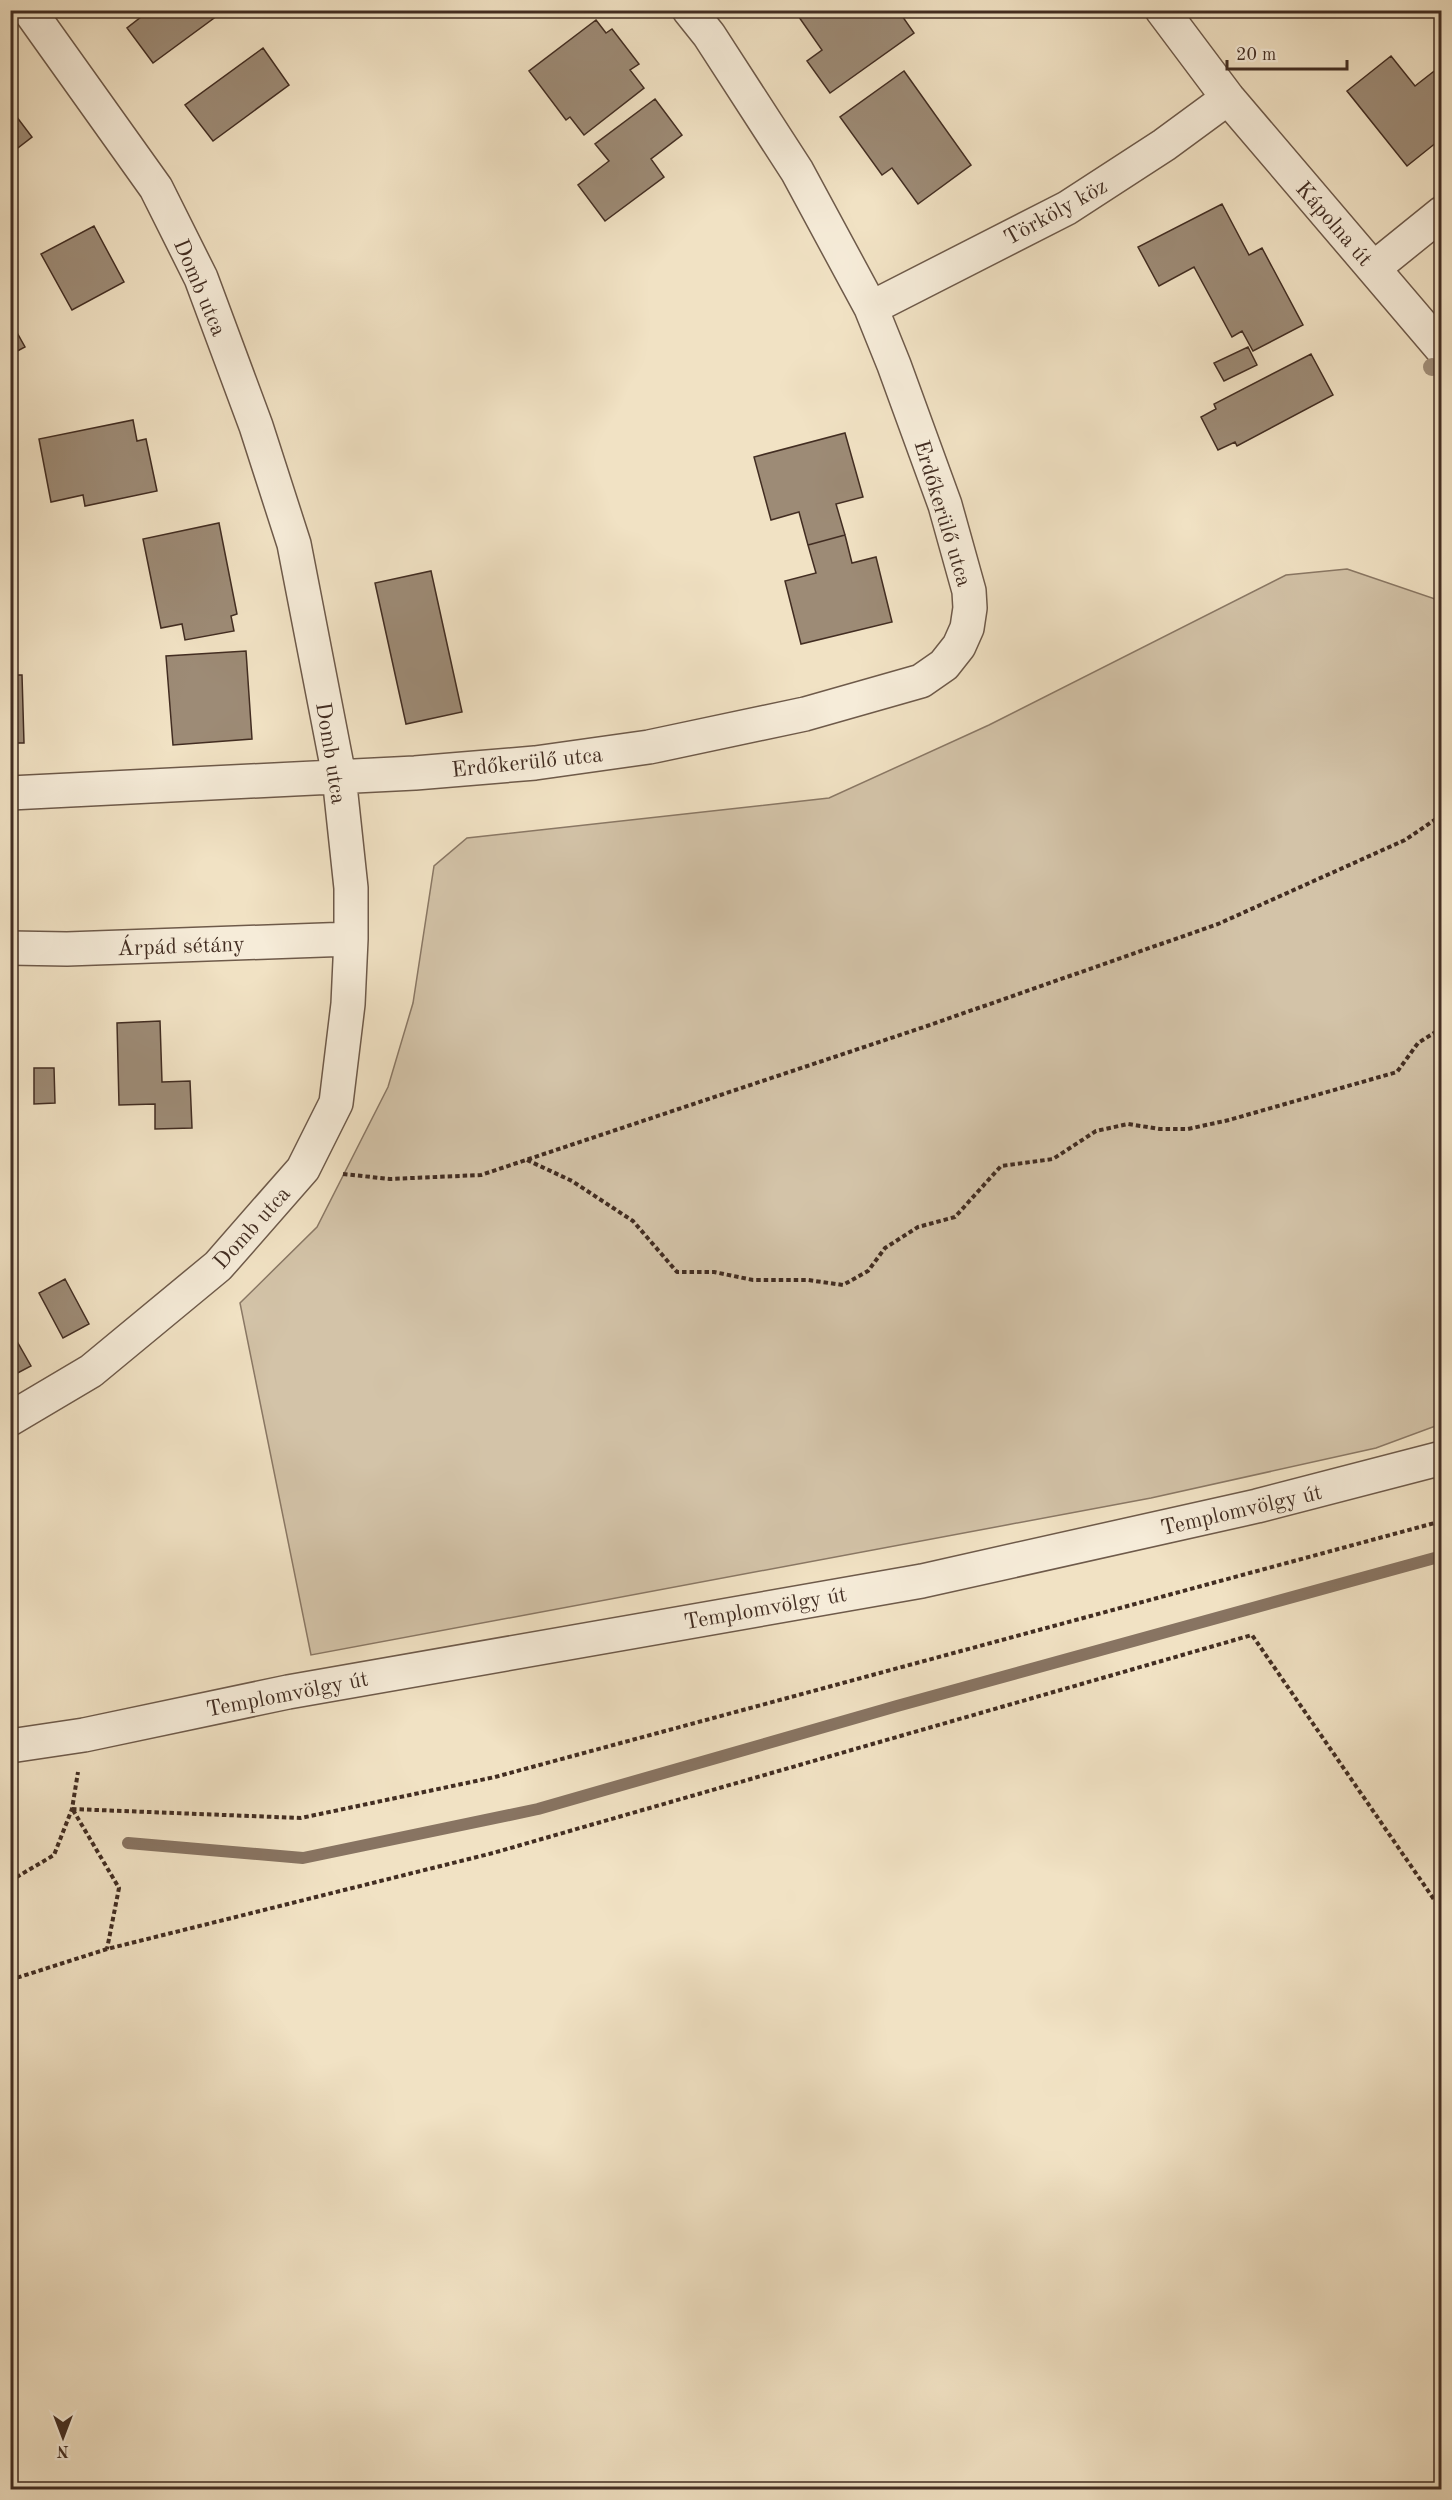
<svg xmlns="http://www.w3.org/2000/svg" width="1452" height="2500" font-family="'Old Standard TT',serif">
<rect width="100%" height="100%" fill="#f1e2c4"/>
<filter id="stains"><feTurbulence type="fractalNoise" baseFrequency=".00333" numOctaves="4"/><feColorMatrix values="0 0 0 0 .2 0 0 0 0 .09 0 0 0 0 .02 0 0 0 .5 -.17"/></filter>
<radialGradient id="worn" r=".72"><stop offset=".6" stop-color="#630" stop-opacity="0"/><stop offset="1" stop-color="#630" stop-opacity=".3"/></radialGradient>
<!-- green -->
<path fill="#d3c3a8" stroke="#8a7865" stroke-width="1.5" d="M1347 569 1441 601V1424L1376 1448 1151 1498 311 1655 240 1303 317 1227 388 1087 413 1003 434 866 467 838 829 798 989 725 1286 575Z"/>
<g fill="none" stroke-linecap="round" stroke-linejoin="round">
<!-- stream -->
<path stroke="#887462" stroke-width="12" d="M128 1843 303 1858 538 1809 897 1706 1442 1556"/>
</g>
<!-- building -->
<path fill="#9d8b76" stroke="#422d22" stroke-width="1.5" d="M150 10H225L153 63 127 28Z
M794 10H898L914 33 830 93 807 61 822 50Z
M596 20 606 33 612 29 639 64 630 70 644 88 584 135 570 117 566 120 529 71Z
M263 48 289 85 213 141 185 105Z
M1391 56 1415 86 1442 65V138L1407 166 1347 91Z
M904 71 971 165 918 204 892 168 882 175 840 117Z
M655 99 682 135 651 159 664 177 605 221 578 185 609 161 595 144Z
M10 108 32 137 10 154Z
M1222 204 1249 255 1262 248 1303 325 1253 351 1242 331 1232 337 1194 267 1159 286 1138 247Z
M94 226 124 282 72 310 41 254Z
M10 320 25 347 10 355Z
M1248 347 1257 365 1224 381 1214 363Z
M1311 354 1333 395 1237 446 1235 442 1218 450 1201 417 1216 409 1214 404Z
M133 420 137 441 146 439 157 491 85 506 83 495 51 502 39 439Z
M845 433 863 497 836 504 845 535 808 545 799 512 771 520 754 457Z
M219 523 237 614 231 616 234 631 185 640 182 624 161 628 143 539Z
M845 535 852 563 876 557 892 622 801 644 785 581 816 573 808 545Z
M431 571 462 712 406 724 375 583Z
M246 651 252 739 173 745 166 656Z
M10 675H22L24 743H10Z
M160 1021 162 1082 190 1081 192 1128 155 1129V1104L119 1105 117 1023Z
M34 1068H54L55 1103 34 1104Z
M65 1279 89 1324 63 1338 39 1293Z
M10 1329 31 1366 10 1377Z"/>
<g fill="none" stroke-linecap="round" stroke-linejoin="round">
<defs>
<path id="street" d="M1162 10 1228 98 1442 349
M1374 268 1442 213
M871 308 1067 208 1164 145 1228 98
M10 793 415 773 535 763 649 747 805 714 921 681 944 665 959 646 967 628 970 608 969 591 945 505 894 365 871 308 797 171 709 35 689 10
M10 948 67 949 351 939
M10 1419 91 1371 218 1266 303 1169 336 1103 348 1004 351 939V888L339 776 294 544 256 426 201 278 156 188 29 10
M10 1746 84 1735 288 1692 922 1581 1257 1506 1442 1458"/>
</defs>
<!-- street casing -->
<use href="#street" stroke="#6e5a4a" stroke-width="36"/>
<!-- path -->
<path stroke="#422d22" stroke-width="4" stroke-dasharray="4.5 3" stroke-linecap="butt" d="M527 1160 572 1181 633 1221 677 1272H714L753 1280H808L843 1285 868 1271 885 1248 918 1227 955 1217 1001 1166 1053 1159 1096 1131 1128 1124 1160 1129H1188L1229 1120 1397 1072 1418 1043 1442 1028
M343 1174 390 1179 481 1175 927 1026 1218 924 1405 840 1442 815
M72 1809 301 1818 495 1777 1442 1521
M73 1810 119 1888 107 1949
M10 1881 54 1855 72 1809 78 1772
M10 1980 107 1949 493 1853 1252 1635 1442 1911"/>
<!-- street -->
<use href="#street" stroke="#f6ecd9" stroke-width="33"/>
</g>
<!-- trees -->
<circle fill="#a18f7a" cx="1432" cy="367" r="9"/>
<g text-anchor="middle" stroke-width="4.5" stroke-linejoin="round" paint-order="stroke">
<!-- street labels -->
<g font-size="22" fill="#422d22" stroke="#f6ecd9">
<text transform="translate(1055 211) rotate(-29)" y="8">Törköly köz</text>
<text transform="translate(1335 223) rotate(49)" y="8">Kápolna út</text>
<text transform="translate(201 287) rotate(67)" y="8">Domb utca</text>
<text transform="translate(944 513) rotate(73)" y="8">Erdőkerülő utca</text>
<text transform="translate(332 753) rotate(81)" y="8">Domb utca</text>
<text transform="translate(527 761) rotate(-6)" y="8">Erdőkerülő utca</text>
<text transform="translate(181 945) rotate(-2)" y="8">Árpád sétány</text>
<text transform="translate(251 1227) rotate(-48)" y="8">Domb utca</text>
<text transform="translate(1241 1509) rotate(-13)" y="8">Templomvölgy út</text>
<text transform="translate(765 1607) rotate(-10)" y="8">Templomvölgy út</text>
<text transform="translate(287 1693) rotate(-11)" y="8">Templomvölgy út</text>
</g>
</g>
<!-- margin -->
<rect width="1452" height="2500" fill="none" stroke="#f1e2c4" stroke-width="36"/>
<rect x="12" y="12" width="1428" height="2476" fill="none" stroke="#422d22" stroke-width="3"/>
<rect x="18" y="18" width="1416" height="2464" fill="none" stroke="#422d22" stroke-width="1.5"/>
<!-- north arrow -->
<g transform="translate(63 2437) rotate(180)" stroke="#f6ecd9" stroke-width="4.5" paint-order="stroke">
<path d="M0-4.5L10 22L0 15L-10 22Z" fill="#422d22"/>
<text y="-9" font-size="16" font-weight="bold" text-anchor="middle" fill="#422d22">N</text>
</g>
<!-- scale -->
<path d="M1227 60v9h120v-9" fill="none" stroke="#422d22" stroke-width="3"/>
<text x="1236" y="60" font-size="18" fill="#422d22" stroke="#f6ecd9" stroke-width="4.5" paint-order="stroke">20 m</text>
<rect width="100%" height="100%" filter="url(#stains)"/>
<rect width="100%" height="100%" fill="url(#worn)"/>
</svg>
